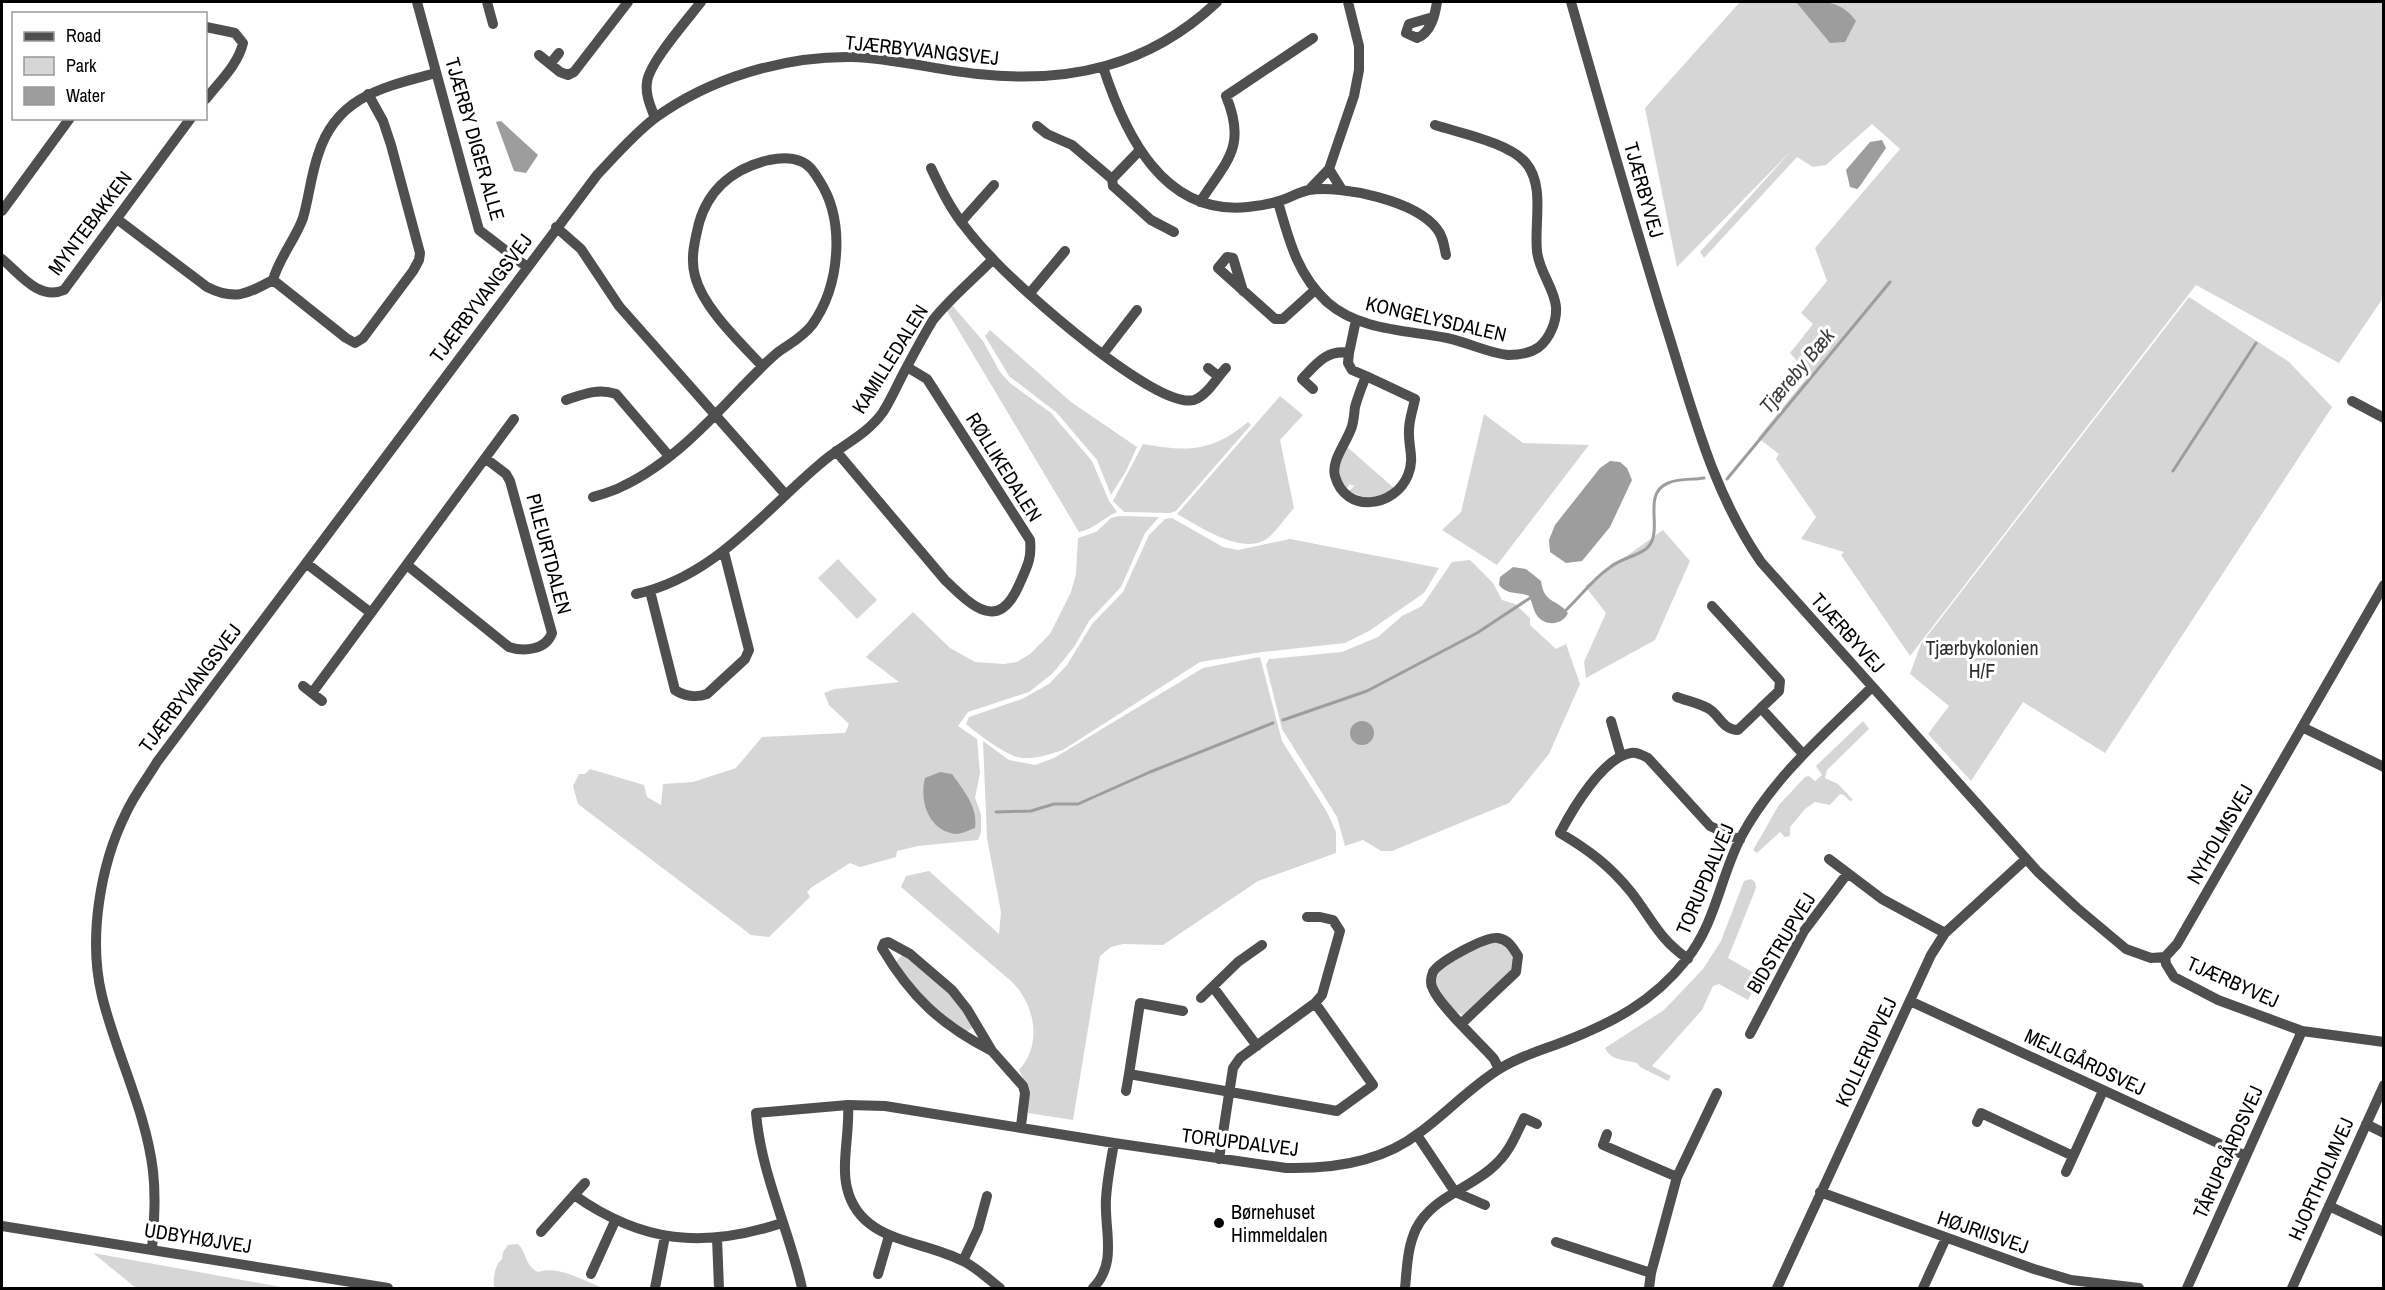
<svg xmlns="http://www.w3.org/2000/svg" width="2385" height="1290" font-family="'Archivo Narrow',sans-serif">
<rect width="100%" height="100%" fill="#fff"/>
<!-- green -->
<path fill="#d6d6d6" d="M1740 2H2383V298L2339 363 2196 285 1910 656 1841 555 1844 552 1801 539 1816 517 1776 459 1779 454 1758 438 1809 375 1790 353 1813 324 1801 313 1827 281 1815 248 1900 149 1872 124 1826 165 1813 167 1797 157 1704 258 1700 252 1792 150 1677 267 1645 108Z
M2189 297 2289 362 2332 407 2105 753 2023 702 1971 781 1928 734 1949 706 1910 674 1921 644Z
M952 305 983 341 1000 372 1010 383 1051 413 1092 461 1109 501 1117 512C1103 518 1094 529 1079 532L947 311Z
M990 330 1071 402 1137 447 1126 471 1111 495 1097 460 1056 412 1009 376 985 336Z
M1280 396 1303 415 1280 440 1294 508C1286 517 1278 529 1269 537 1245 558 1199 526 1177 514Z
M1484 414 1523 443 1589 445 1497 565 1442 530 1461 512Z
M1248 422 1251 425 1176 511 1170 513 1124 512 1113 501 1143 444C1188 452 1212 452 1248 422Z
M1346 446 1395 489C1379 501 1366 500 1349 491L1354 486 1350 484 1347 488C1334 475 1341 461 1346 446Z
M1118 516 1159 517 1145 533 1121 587 1089 621 1074 647 1053 673 1029 692 968 712 958 726 977 739 980 773 975 798 981 814V832L978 840 918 846 897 851 896 857 860 867 850 863 812 887 807 892 810 897 769 937 751 935 578 804 573 786 579 774H585L590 769 644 785 647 797 661 805 663 784 693 782 736 768 762 737 845 733 849 724 829 705 824 693 835 689 899 682 866 657 913 612 950 648 975 662 1004 664 1017 662 1030 654 1050 634 1071 592 1076 574 1078 538 1096 532 1111 518Z
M1172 518 1223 547 1238 550 1290 539 1439 568 1424 593 1369 631 1345 643 1262 652 1200 662 1063 750C1050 754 1032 761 1017 757 1003 753 978 734 966 724L969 717 1022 699 1049 684 1067 665 1092 624 1123 592 1149 535 1165 519Z
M1663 530 1690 561 1655 640 1586 678 1584 662 1606 613 1585 586Z
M838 559 877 600 857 619 818 578Z
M1470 560 1493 583 1502 600 1515 604 1530 618V625L1556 649 1566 644 1580 684 1549 754 1509 803 1392 851H1381L1363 840 1345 846 1337 817 1282 729 1266 665 1269 659 1342 652 1378 637 1402 616 1422 606 1452 562Z
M1260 657 1282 741 1327 812 1336 832V853L1258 881 1163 945 1123 944 1111 947 1100 956 1073 1120 1028 1113C1029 1095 1027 1085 1019 1070 1043 1044 1035 1004 1011 981L901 887 906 876 929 871 999 934 1001 912 987 838 983 741 1009 760 1035 765 1054 758 1203 668Z
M1863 721 1869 729 1827 770 1825 778 1838 784 1853 800 1850 801 1844 795 1840 794 1830 805 1815 802 1805 809 1790 827V836L1785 837 1780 832 1757 853 1753 850 1779 805 1805 777 1809 776 1815 781 1822 775 1816 766Z
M1751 879 1755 882 1756 888 1728 958 1768 981 1765 989 1753 991 1748 1000 1719 984 1713 986 1702 1010 1652 1066 1671 1076 1668 1081 1640 1067 1637 1063C1626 1060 1611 1061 1605 1048L1664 1010 1703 969 1721 941 1744 881Z
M1488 943H1500L1512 953 1514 968 1465 1015C1456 1015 1450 1005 1443 998 1417 970 1468 953 1488 943Z
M903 954 943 985 974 1026 966 1033 928 1005 896 962Z
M518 1244C527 1253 525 1266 538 1272 559 1265 585 1282 604 1288H496L494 1287C493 1277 495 1265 502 1259L503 1252 508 1245Z
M93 1253 287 1288H136Z"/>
<!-- water -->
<path fill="#9d9d9d" d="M1796 2C1822 1 1841 0 1856 21L1845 42 1830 43Z
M501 121 538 155 526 173 514 171 496 122Z
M1882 140 1886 148 1860 186 1857 189 1850 187 1846 170 1870 142Z
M1610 461 1620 462 1627 468 1632 480 1610 527 1582 561 1566 563 1550 552 1549 540 1555 525 1600 468Z
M1513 567 1526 569 1541 581C1544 604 1556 598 1568 613 1562 626 1544 627 1536 614 1533 609 1532 601 1529 596 1518 591 1508 596 1499 585L1500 577Z
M1350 733a12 12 0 1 1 24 0a12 12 0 1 1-24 0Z
M940 772 952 774C964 791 978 807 975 828 969 830 962 834 956 834 929 831 919 802 925 778Z"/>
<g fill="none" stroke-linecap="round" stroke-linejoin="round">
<!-- stream -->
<path stroke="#9d9d9d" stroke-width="3" d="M2173 471 2256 343
M1727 479 1890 282
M1566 610C1580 597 1593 579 1609 568 1619 559 1635 557 1646 549 1666 532 1640 495 1668 483 1680 478 1692 480 1704 478
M1283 720 1367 691 1477 633 1530 598
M996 812 1031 811 1054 804H1078L1150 772 1273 723"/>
<!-- minor -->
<path stroke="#4f4f4f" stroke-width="10" d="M417 2 479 230 527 267
M487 2 493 24
M1571 2C1603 114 1635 227 1670 339 1694 416 1714 494 1761 562L2038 872 2077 908 2126 949 2151 958 2165 957
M1433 17 1409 24 1406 33 1417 38C1431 33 1435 15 1437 2
M206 27 235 33 243 43C238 65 219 82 206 99
M539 55 560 72 568 75 574 72 628 2
M550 64 559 53
M1103 67C1125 134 1163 216 1248 207 1258 206 1270 204 1279 201 1289 198 1299 192 1309 190 1343 185 1416 201 1437 229 1443 236 1444 246 1446 255
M655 118C651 107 645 95 647 82 649 63 688 19 701 2
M1037 126 1047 134 1072 145 1112 179 1113 186 1151 220 1174 232
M931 168C940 187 949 206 962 223 971 235 981 247 992 258 1019 288 1156 410 1194 400 1207 396 1217 377 1226 368
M1329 169 1342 190
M1112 179 1140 150
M1309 190 1329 169 1354 96 1359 70V46L1348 2
M1200 202C1227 160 1247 147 1226 96L1313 38
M1278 202C1289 240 1297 274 1327 302 1360 331 1406 330 1447 338 1467 342 1488 353 1508 355 1518 355 1531 353 1539 347 1550 338 1557 321 1556 307 1554 287 1539 272 1537 251 1534 223 1545 186 1526 163 1510 143 1460 133 1435 125
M2 211 70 118
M117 219 207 287C235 301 247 294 273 280 279 258 295 240 303 218 309 197 311 175 318 155 336 96 384 87 436 73
M961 222 994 185
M556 227 581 249 619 306 786 495
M2 259C20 274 39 301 64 290L191 118
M273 280 346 338 355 343 363 338 413 271 419 260 420 253 391 145 383 121 368 94
M1243 291 1233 258 1227 257 1218 268 1275 319H1283L1315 290
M1030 293 1065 251
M1356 320 1349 353 1348 363 1352 370 1366 376C1362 386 1358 396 1355 407 1354 414 1354 422 1351 429 1346 443 1331 461 1335 476 1345 514 1395 508 1408 475 1415 458 1408 448 1409 430 1409 420 1413 409 1415 399L1366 376
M1103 354 1137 310
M1208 368 1218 376
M1313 389 1302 379C1316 364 1327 349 1349 353
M566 400C584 394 598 388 616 394L669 456
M2352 401 2384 418
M836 451 945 580C972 606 998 633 1019 585 1027 567 1032 559 1030 540L927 379 907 367
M593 497C603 494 614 491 623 486 670 464 709 422 744 385 755 374 765 363 777 353 789 344 802 338 812 325 840 286 846 221 819 180 814 172 809 164 800 161 790 157 779 158 769 160 735 168 709 188 699 223 695 240 690 258 695 276 703 308 740 342 762 366
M306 563 371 613
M407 565 509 647C524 652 546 650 552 633L510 481 506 474 485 458
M650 591 675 690C684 696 696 698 707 694L745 659 749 650 724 552
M636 594C714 577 762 513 820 464 840 446 867 435 883 412 890 401 896 388 902 376 912 357 922 338 933 320 950 298 973 280 993 259
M1712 606 1780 681 1779 691 1761 708 1803 754
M303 686 322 701
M312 693 514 419
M1677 697C1687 701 1704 704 1712 711 1721 719 1725 730 1738 730L1761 708
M1611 721 1621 756
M2302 727 2384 767
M1829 859 1882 899 1945 933
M2165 957 2177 944 2384 585
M2165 957 2166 964 2174 977 2218 1000 2302 1031 2384 1042
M1688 959C1658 938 1652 919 1631 892 1610 866 1589 850 1560 833 1572 810 1603 757 1631 753 1637 752 1642 755 1648 758L1710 826 1740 840
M1213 987 1257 1046
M1201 998 1238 962 1262 945
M1910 1001 2246 1156
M1183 1011 1140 1003 1129 1074 1337 1111 1373 1085 1315 1003
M1462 1023 1516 972 1518 956C1513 948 1509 940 1498 938 1486 936 1440 961 1433 972 1431 977 1430 984 1433 989 1440 1006 1480 1043 1494 1059L1499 1069
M1750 1034 1804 931 1847 874
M992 1051C941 1025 911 997 882 948L884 943 888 942 910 954 952 990 967 1009 992 1051 1023 1086 1025 1093 1021 1126
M1126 1091 1129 1074
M848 1105C850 1131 841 1164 847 1188 860 1243 921 1239 963 1261 976 1267 988 1279 1000 1288
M1977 1122 1981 1113 2073 1156
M2366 1124 2384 1133
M1607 1134 1603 1145 1677 1177
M1417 1135 1455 1192 1485 1205
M1219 1159 1233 1068 1240 1058 1315 1003 1322 995 1340 931 1333 920 1320 917H1307
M2066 1172 2103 1091
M585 1183 574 1195C642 1243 703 1249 782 1223
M1820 1192 2034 1269 2071 1280 2139 1288
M2329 1206 2384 1232
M2 1226 388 1288
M541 1232 574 1195
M717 1238 719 1288
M1556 1242 1651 1273
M152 1249C154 1223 156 1197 153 1171 146 1111 116 1054 102 996 88 939 100 865 126 813 134 795 147 779 157 762L597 175C615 156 634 134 655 118 710 78 784 56 852 57 892 58 938 70 978 74 1069 84 1149 66 1217 2
M963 1261 978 1229 987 1196
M591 1274 615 1221
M878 1274 889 1236
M655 1288 665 1236
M802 1288C789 1229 761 1174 756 1113L848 1105 885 1106 1114 1143 1286 1168C1331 1169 1382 1162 1419 1133 1447 1113 1471 1086 1501 1068 1520 1056 1542 1050 1563 1042 1612 1023 1653 1002 1686 960 1716 923 1720 877 1741 837 1773 777 1825 734 1872 687
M1093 1288C1118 1263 1104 1230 1106 1199 1107 1180 1111 1161 1114 1143
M1405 1288C1407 1269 1407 1248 1416 1229 1432 1196 1474 1188 1498 1162 1510 1150 1517 1133 1524 1118L1537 1124
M1649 1288 1651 1273 1677 1177 1717 1093
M1777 1288 1931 955 1945 933 2026 859
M1923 1288 1946 1238
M2187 1288 2302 1031
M2292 1288 2384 1085"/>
</g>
<!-- markers -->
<circle fill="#000" stroke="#fff" stroke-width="2" cx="1219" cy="1223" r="6"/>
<g text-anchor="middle" stroke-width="6" stroke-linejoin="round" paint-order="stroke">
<!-- street labels -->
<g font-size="20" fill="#000" stroke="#fff">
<text transform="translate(922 50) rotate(6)" y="7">TJÆRBYVANGSVEJ</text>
<text transform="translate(475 139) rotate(74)" y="7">TJÆRBY DIGER ALLE</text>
<text transform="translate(1644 190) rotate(74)" y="7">TJÆRBYVEJ</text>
<text transform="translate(90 223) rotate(-53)" y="7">MYNTEBAKKEN</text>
<text transform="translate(481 298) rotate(-53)" y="7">TJÆRBYVANGSVEJ</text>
<text transform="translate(1436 319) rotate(13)" y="7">KONGELYSDALEN</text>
<text transform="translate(890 359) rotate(-58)" y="7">KAMILLEDALEN</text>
<text transform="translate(1004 467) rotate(58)" y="7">RØLLIKEDALEN</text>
<text transform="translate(549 554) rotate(75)" y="7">PILEURTDALEN</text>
<text transform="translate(1848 633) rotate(48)" y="7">TJÆRBYVEJ</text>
<text transform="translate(190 688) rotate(-53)" y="7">TJÆRBYVANGSVEJ</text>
<text transform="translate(2220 834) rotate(-60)" y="7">NYHOLMSVEJ</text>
<text transform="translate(1705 879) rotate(-67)" y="7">TORUPDALVEJ</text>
<text transform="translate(1781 943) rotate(-59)" y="7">BIDSTRUPVEJ</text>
<text transform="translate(2233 982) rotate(24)" y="7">TJÆRBYVEJ</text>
<text transform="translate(1866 1052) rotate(-65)" y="7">KOLLERUPVEJ</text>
<text transform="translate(2085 1062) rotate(25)" y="7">MEJLGÅRDSVEJ</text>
<text transform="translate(1240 1142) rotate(7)" y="7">TORUPDALVEJ</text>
<text transform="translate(2228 1152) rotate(-66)" y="7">TÅRUPGÅRDSVEJ</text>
<text transform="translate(2321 1179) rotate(-66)" y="7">HJORTHOLMVEJ</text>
<text transform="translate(1983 1232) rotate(19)" y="7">HØJRIISVEJ</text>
<text transform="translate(198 1238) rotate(9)" y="7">UDBYHØJVEJ</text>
</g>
<!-- park labels -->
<g font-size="20" fill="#2d2d2d" stroke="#fff">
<text x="1982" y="655">Tjærbykolonien<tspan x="1982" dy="23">H/F</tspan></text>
</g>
<!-- poi labels -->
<g font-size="20" fill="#000" stroke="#fff" text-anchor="start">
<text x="1231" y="1219">Børnehuset<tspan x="1231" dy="23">Himmeldalen</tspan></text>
</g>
<!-- water labels -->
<g font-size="21" font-style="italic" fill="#3e3e3e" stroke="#fff">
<text transform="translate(1797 371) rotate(-50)" y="7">Tjæreby Bæk</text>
</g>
</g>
<!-- border -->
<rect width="2385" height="1290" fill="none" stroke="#000000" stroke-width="6"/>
<!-- legend -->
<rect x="12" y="12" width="195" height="108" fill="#ffffff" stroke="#999999" stroke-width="1.5"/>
<rect x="24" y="32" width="30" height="9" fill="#4f4f4f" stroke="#999999" stroke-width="1.5"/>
<text x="66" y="42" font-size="18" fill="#000000">Road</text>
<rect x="24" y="57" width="30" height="18" fill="#d6d6d6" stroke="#999999" stroke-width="1.5"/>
<text x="66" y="72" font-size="18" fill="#000000">Park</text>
<rect x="24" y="87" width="30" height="18" fill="#9d9d9d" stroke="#999999" stroke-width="1.5"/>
<text x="66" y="102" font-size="18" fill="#000000">Water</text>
</svg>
